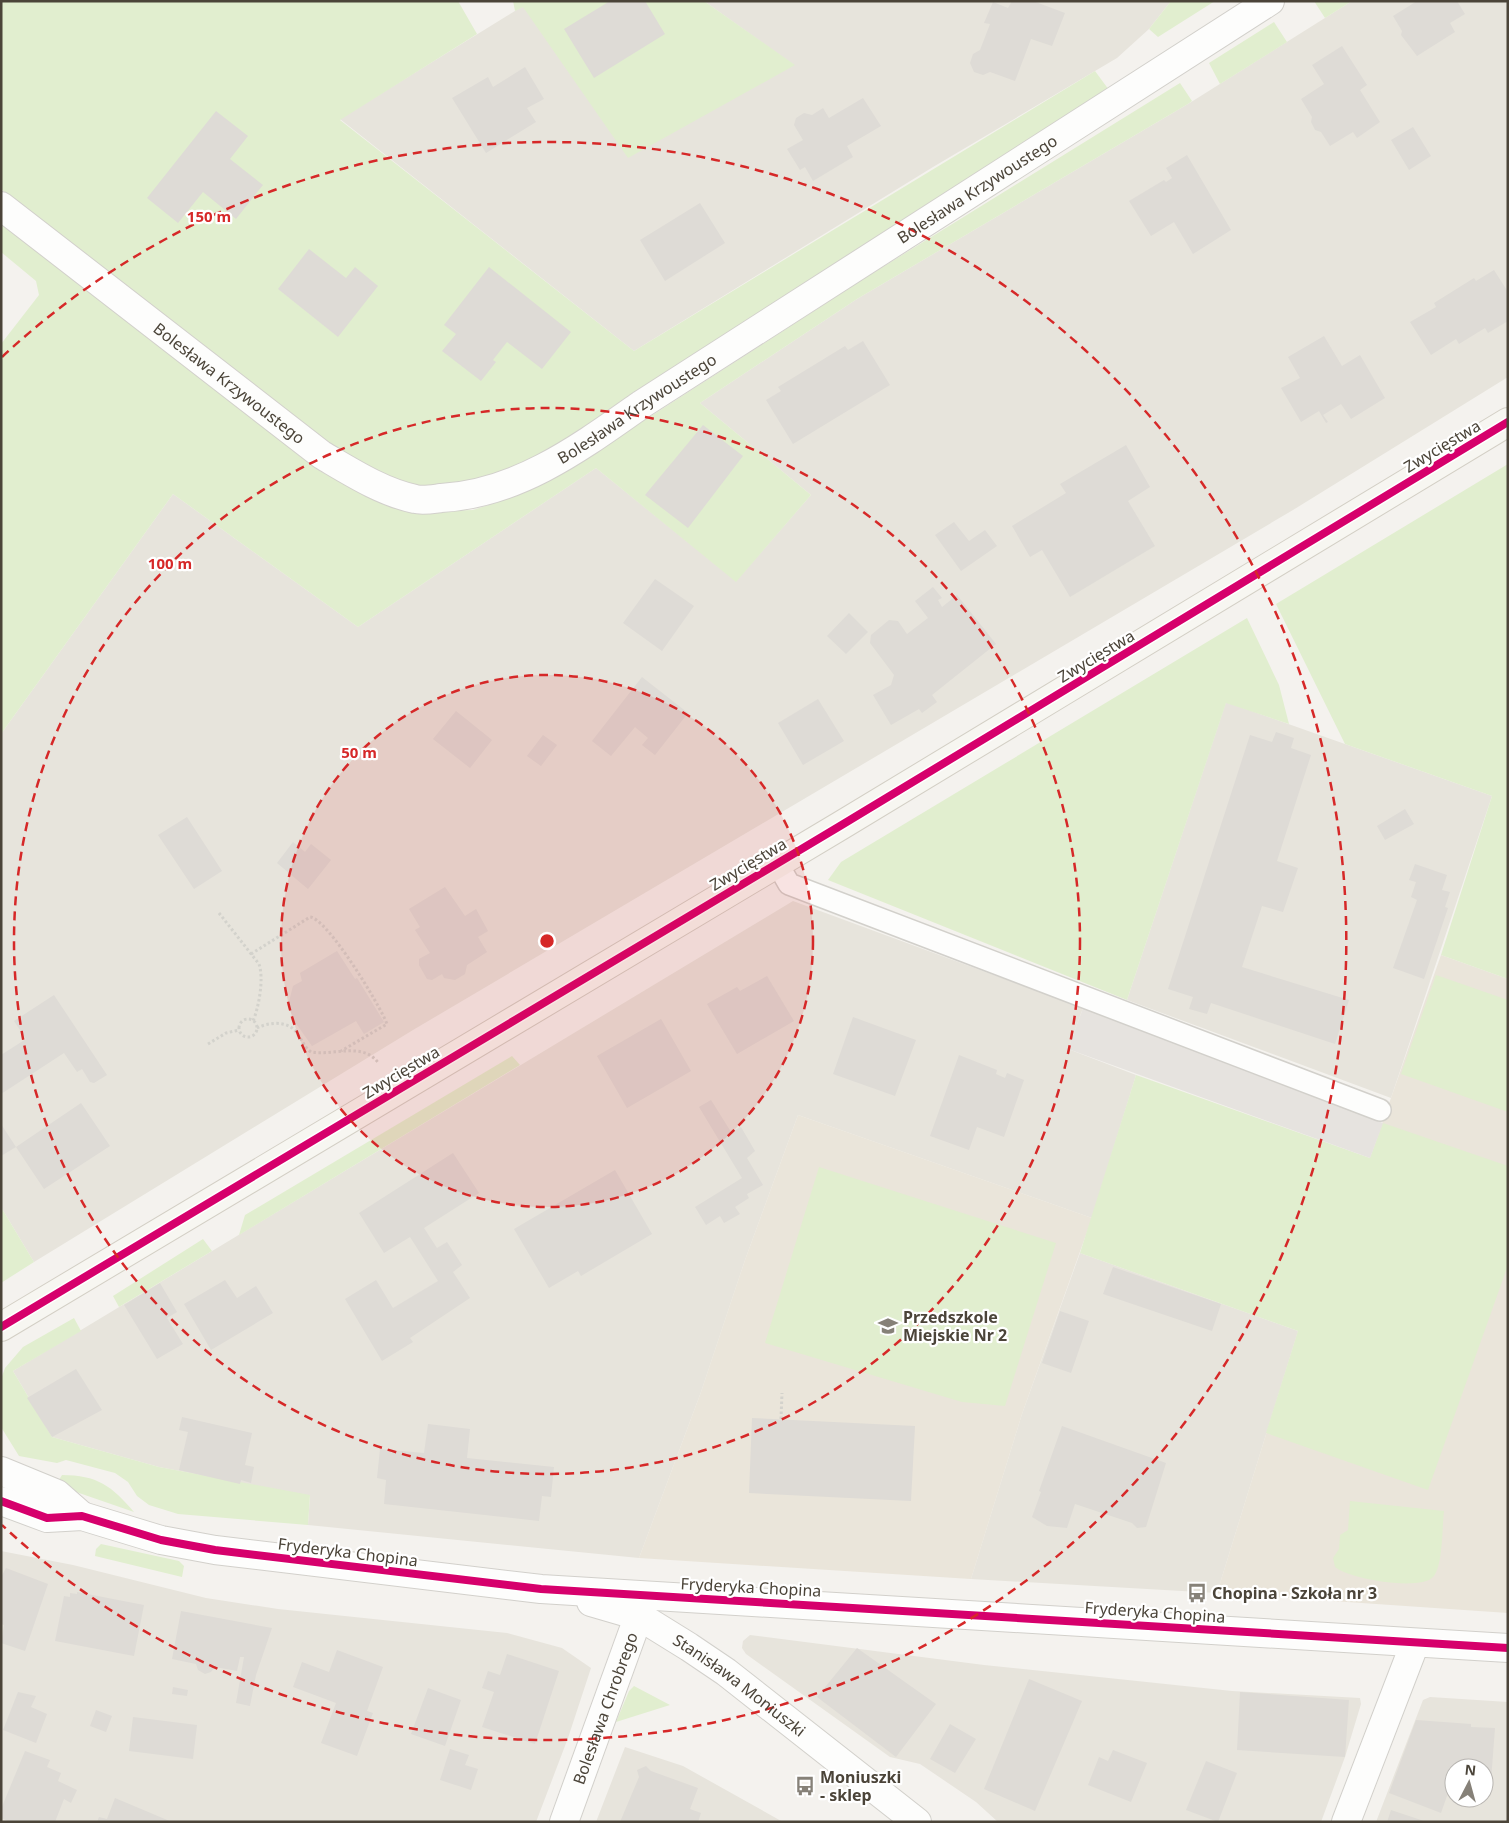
<svg xmlns="http://www.w3.org/2000/svg" width="1509" height="1823" font-family="'Noto Sans',sans-serif">
<rect width="100%" height="100%" fill="#f4f2ee"/>
<!-- residential -->
<path fill="#e7e4dc" fill-rule="evenodd" d="M704 1H1171L1149 29 1117 58 933 167 634 351 340 119 523 6 794 65Z
M1352 1H1508V377L1293 510 413 1030 34 1262 1 1207V734L173 494 358 627 596 468 736 581 811 495 700 403 857 299 1188 104Z
M1226 702 1492 796 1391 1098 1127 1000Z
M793 901 1083 1008 1068 1049 1136 1075 1092 1218 798 1115 745 1260 701 1392 639 1558 308 1525 310 1496 159 1467 52 1437 13 1371Z
M1080 1253 1298 1331 1217 1593 971 1579 1022 1414Z
M1 1551 73 1565 206 1598 278 1609 507 1633 562 1648 591 1668 568 1738 536 1822H1Z
M750 1635 984 1665 1232 1691 1360 1698 1361 1704 1345 1757 1321 1822H998L976 1802 920 1764 890 1757 746 1654 742 1648 743 1641Z
M1430 1697 1508 1702V1822H1376L1423 1700ZM1454 1768H1484V1798H1454Z
M625 1747 683 1766 783 1822H596Z"/>
<!-- education -->
<path fill="#eae5da" d="M1441 955 1508 979V1613L1217 1593 1298 1331 1370 1158Z
M798 1115 1092 1218 1022 1414 971 1579 639 1558 701 1392 745 1260Z"/>
<!-- green -->
<path fill="#e1eecf" d="M1 1H458L477 34 340 120 634 351 1095 71 1109 90 574 441 490 481 420 487 378 474 333 450 1 189Z
M513 1H704L795 65 628 158 523 7 515 11Z
M1171 1H1215L1158 37 1149 29Z
M1314 1H1352L1325 18Z
M1274 22 1287 42 1220 84 1209 63Z
M1180 83 1192 101 1188 104 857 299 700 403 811 495 736 582 596 468 358 627 173 494 1 734V344L39 295 36 281 1 252V221L320 471 366 496 407 512 473 510 516 496 575 465 865 278Z
M1508 464V979L1441 955 1492 796 1345 744 1276 604Z
M1247 618 1279 685 1289 724 1226 703 1127 1000 828 880 841 862Z
M1436 975 1508 1000V1112L1401 1074Z
M512 1056 520 1065 239 1235 245 1215Z
M1136 1075 1370 1158 1383 1123 1508 1166V1265L1428 1490 1266 1433 1298 1331 1080 1253Z
M819 1167 1056 1243 1005 1406 962 1402 765 1343Z
M1 1207 34 1262 1 1283Z
M203 1239 212 1251 119 1307 113 1296Z
M74 1318 81 1331 13 1371 52 1437 159 1467 310 1495 308 1525 178 1514 149 1505 137 1496 128 1482 115 1473 66 1460 57 1463 19 1456 1 1427V1379L5 1368 23 1347Z
M62 1475C97 1475 112 1486 134 1512L56 1485Z
M1350 1501 1444 1511C1442 1527 1443 1564 1434 1576 1422 1592 1349 1579 1335 1567L1333 1558 1339 1549 1340 1535 1348 1530Z
M101 1544 179 1561 184 1566 182 1577 95 1556 96 1549Z
M634 1686 670 1705 616 1722 629 1691Z"/>
<!-- parking -->
<path fill="#e6e3df" d="M1083 1008 1383 1123 1370 1158 1068 1049Z"/>
<!-- building -->
<path fill="#dedbd6" d="M610 1H645L665 34 594 78 564 29Z
M1012 1H1033L1065 13 1052 46 1031 39 1015 81 990 72 983 75 974 72 970 63 973 54 980 50 990 24 984 23 993 2 1008 8Z
M1417 1H1457L1465 14 1450 23 1455 32 1417 56 1401 35 1402 31 1393 16Z
M1342 46 1367 85 1360 90 1380 122 1357 138 1353 132 1330 146 1321 132 1315 130 1311 122 1312 117 1301 99 1324 84 1312 65Z
M525 67 544 99 527 108 536 122 486 153 452 98 488 77 493 87Z
M863 98 881 126 847 146 853 157 813 181 805 167 800 170 787 149 803 140 794 125 796 118 804 113 812 115 823 108 829 118Z
M216 111 248 136 230 159 263 185 236 219 203 192 178 223 147 198Z
M1413 127 1431 156 1409 170 1391 140Z
M1187 155 1231 230 1193 254 1174 222 1151 236 1129 201 1164 180 1166 182 1172 178 1166 168Z
M700 203 725 243 665 281 640 240Z
M309 249 346 278 355 267 378 286 338 337 278 289Z
M489 267 571 332 542 369 507 342 493 360 496 362 481 381 442 351 456 334 444 325Z
M1494 270 1508 292V321L1488 333 1485 328 1459 344 1456 339 1431 355 1410 322 1436 307 1434 303 1474 278 1476 281Z
M1324 336 1342 366 1360 355 1385 398 1351 419 1341 404 1323 415 1328 422 1326 423 1319 411 1301 422 1281 388 1300 378 1288 357Z
M863 341 890 385 793 444 766 400 781 391 778 387 845 346 848 350Z
M703 425 743 456 688 528 645 495Z
M1126 445 1150 487 1128 501 1155 546 1070 597 1042 550 1030 557 1012 526 1066 493 1060 484Z
M954 522 969 541 985 530 997 546 961 571 935 535Z
M655 579 694 606 662 651 623 623Z
M933 587 942 598 938 600 942 607 957 595 996 644 932 695 937 702 922 713 919 709 891 725 873 695 891 685 894 675 870 643 871 635 889 620 898 621 907 634 928 618 915 601Z
M849 613 868 632 846 654 827 636Z
M642 677 688 713 655 755 642 745 648 738 635 727 611 756 592 741Z
M818 699 844 741 803 765 778 723Z
M456 711 492 740 470 768 433 739Z
M1276 732 1294 738 1291 748 1311 755 1277 861 1298 868 1283 912 1262 906 1242 967 1349 1000 1335 1044 1211 1003 1207 1014 1189 1009 1193 997 1168 989 1250 735 1272 742Z
M543 735 557 745 541 766 527 756Z
M1405 809 1414 824 1385 840 1377 826Z
M187 817 222 871 194 889 158 835Z
M293 842 305 852 311 844 331 860 308 889 277 863Z
M1415 864 1447 875 1442 890 1450 892 1445 907 1448 908 1424 979 1393 968 1417 900 1411 897 1416 882 1409 880Z
M445 887 465 916 476 909 488 931 478 937 487 952 467 965 465 974 455 980 444 978 442 974 432 980 427 979 419 965V959L430 953 415 930 420 927 409 909Z
M337 951 355 979 357 978 384 1022 364 1034 356 1021 312 1046 295 1022 288 1006 293 986 302 981 300 973Z
M767 976 794 1021 737 1054 707 1004 737 987 740 991Z
M54 995 107 1075 94 1083 90 1082 82 1069 77 1072 64 1053 1 1094V1055L26 1039 14 1021Z
M853 1017 916 1040 895 1096 833 1074Z
M661 1019 691 1071 627 1108 597 1056Z
M959 1055 997 1070 996 1074 1005 1078 1007 1073 1024 1080 1004 1137 977 1127 969 1150 930 1136Z
M711 1100 731 1132 741 1127 755 1151 747 1158 763 1185 747 1194 749 1198 735 1207 740 1214 724 1223 720 1216 706 1225 695 1207 742 1178 699 1107Z
M81 1103 110 1146 44 1189 16 1147Z
M1 1124 16 1147 1 1156Z
M453 1153 479 1193 424 1228 437 1248 447 1242 462 1265 453 1272 470 1298 410 1338 413 1342 382 1361 345 1299 376 1280 393 1308 438 1281 410 1237 384 1253 359 1213Z
M615 1170 652 1234 581 1276 578 1271 549 1288 514 1229Z
M1113 1267 1221 1304 1212 1331 1103 1294Z
M225 1280 237 1298 256 1286 273 1313 211 1350 184 1304Z
M160 1283 177 1312 167 1318 183 1344 157 1359 124 1305Z
M1060 1311 1089 1321 1071 1373 1042 1363Z
M76 1369 102 1410 52 1437 27 1398Z
M182 1417 252 1433 245 1465 254 1467 251 1483 241 1480 240 1484 179 1470 188 1432 179 1430Z
M752 1418 915 1426 911 1501 749 1493Z
M428 1424 470 1429 467 1458 554 1467 551 1497 542 1496 539 1521 384 1504 386 1480 377 1478 380 1449 424 1453Z
M1062 1426 1166 1463 1146 1527 1137 1528 1132 1523 1075 1504 1067 1528 1047 1526 1032 1517 1041 1492 1039 1491Z
M6 1568 48 1584 25 1651 1 1643 4 1625 1 1624V1577Z
M77 1592 144 1605 134 1656 55 1641 64 1596 70 1597V1593L77 1594Z
M181 1611 272 1628 256 1675 250 1706 236 1703 244 1657H240L237 1671 215 1667 211 1672 205 1674 198 1670 196 1664 172 1659Z
M857 1648 936 1704 896 1757 817 1697Z
M337 1650 383 1667 367 1711 373 1713 357 1756 321 1743 336 1703 293 1687 302 1662 329 1672Z
M507 1654 559 1671 535 1744 482 1727 494 1692 482 1688 488 1671 500 1675Z
M1029 1679 1082 1701 1035 1811 984 1789Z
M173 1687 188 1690 187 1696 172 1694Z
M428 1688 461 1700 445 1746 411 1734Z
M18 1692 36 1696 31 1707 47 1714 36 1743 3 1730Z
M1240 1692 1349 1700 1345 1757 1237 1750Z
M96 1710 112 1716 106 1732 90 1726Z
M133 1717 197 1725 193 1759 129 1751Z
M1416 1720 1471 1724V1727L1495 1728 1491 1781H1484V1768H1454V1776L1441 1813 1389 1793Z
M950 1724 976 1739 955 1773 930 1759Z
M450 1749 469 1755 465 1765 478 1769 471 1790 440 1780Z
M1113 1750 1147 1763 1131 1802 1088 1785 1099 1757 1108 1761Z
M25 1751 50 1760 47 1767 61 1773 58 1781 77 1790 71 1803 64 1799 55 1822H10L1 1818V1809Z
M1206 1761 1237 1773 1218 1822 1186 1810Z
M646 1766 651 1771 698 1788 690 1809 701 1813 698 1822H620L639 1777 637 1770Z
M115 1798 172 1822H97L99 1817 107 1819Z
M1391 1810 1424 1821V1822H1387Z"/>
<g fill="none" stroke-linecap="round" stroke-linejoin="round">
<defs>
<path id="lane" d="M777 863 789 884 1380 1110"/>
<g id="street">
<path id="s1" d="M1 206 322 455C351 472 382 492 415 499 423 501 433 499 441 498 518 494 581 447 642 404L1270 1"/>
<path d="M1 1471 57 1494 82 1516"/>
<path d="M1 1501 47 1518 82 1516 161 1540 215 1550 541 1589 1508 1648"/>
<path id="s2" d="M591 1602 639 1616 689 1647 726 1672 917 1822"/>
<path id="s3" d="M564 1822 644 1601"/>
<path d="M1346 1822 1415 1643"/>
</g>
<path id="secondary" d="M1 1327 840 826 1508 422"/>
</defs>
<!-- lane casing -->
<use href="#lane" stroke="#d2d0cb" stroke-width="24"/>
<!-- street casing -->
<use href="#street" stroke="#d2d0cb" stroke-width="30"/>
<!-- secondary casing -->
<use href="#secondary" stroke="#d3cfc5" stroke-width="30"/>
<!-- path -->
<path stroke="#d3d2cc" stroke-width="3" stroke-dasharray="2.5 2.5" stroke-linecap="butt" d="M219 913 259 964C264 978 259 1007 253 1021
M251 954 310 917C327 918 380 1005 387 1024L341 1051
M239 1028a9 9 0 1 1 18 0a9 9 0 1 1-18 0Z
M257 1028C269 1022 288 1020 297 1033 302 1040 304 1047 311 1052 334 1056 364 1041 379 1064
M208 1044 226 1033 239 1030
M781 1419 782 1393"/>
<!-- lane -->
<use href="#lane" stroke="#fdfdfc" stroke-width="21"/>
<!-- street -->
<use href="#street" stroke="#fdfdfc" stroke-width="28"/>
<!-- secondary -->
<use href="#secondary" stroke="#f7f6f1" stroke-width="28"/>
<defs>
<path id="cycleway" d="M1 1327 840 826 1508 422
M1 1501 47 1518 82 1516 161 1540 215 1550 541 1589 1508 1648"/>
</defs>
<!-- cycleway casing -->
<use href="#cycleway" stroke="#fff" stroke-width="11"/>
<!-- cycleway -->
<use href="#cycleway" stroke="#d6006c" stroke-width="8"/>
</g>
<!-- distance rings -->
<circle cx="547" cy="941" r="266" fill="#d62828" fill-opacity=".12"/>
<g fill="none" stroke="#d62828" stroke-width="2.5" stroke-dasharray="9 6">
<circle cx="547" cy="941" r="266"/>
<circle cx="547" cy="941" r="533"/>
<path d="M2 357A799 799 0 1 1 2 1525"/>
</g>
<!-- icons -->
<defs>
<symbol id="school-bare" viewBox="-9 -9 18 18"><path d="M0-5L7-2L0 1L-7-2ZM-4 1L0 2.5L4 1V4Q0 6-4 4Z" fill="#868178" stroke="#fff" stroke-width="2.5" paint-order="stroke"/></symbol>
<symbol id="bus-bare" viewBox="-9 -9 18 18"><path d="M-5-6H5V4H4V6H2V4H-2V6H-4V4H-5ZM-3.5-4V0h7V-4ZM-3.5 1.2v1.5H-2V1.2ZM2 1.2v1.5H3.5V1.2Z" fill="#868178" stroke="#fff" stroke-width="2.5" paint-order="stroke"/></symbol>
</defs>
<g fill-rule="evenodd">
<use href="#school-bare" x="874" y="1312" width="28" height="28"/>
<use href="#bus-bare" x="1183" y="1579" width="28" height="28"/>
<use href="#bus-bare" x="791" y="1772" width="28" height="28"/>
</g>
<g text-anchor="middle" stroke-width="4.5" stroke-linejoin="round" paint-order="stroke">
<!-- street labels -->
<g font-size="16" fill="#4b4439" stroke="#fff">
<text dy="6" stroke="none"><textPath href="#s1" startOffset="1159">Bolesława Krzywoustego</textPath></text>
<text dy="6" stroke="none"><textPath href="#s1" startOffset="289">Bolesława Krzywoustego</textPath></text>
<text dy="6" stroke="none"><textPath href="#s1" startOffset="754">Bolesława Krzywoustego</textPath></text>
<text transform="translate(1442 446) rotate(-31)" y="6">Zwycięstwa</text>
<text transform="translate(1096 656) rotate(-31)" y="6">Zwycięstwa</text>
<text transform="translate(748 864) rotate(-31)" y="6">Zwycięstwa</text>
<text transform="translate(401 1072) rotate(-31)" y="6">Zwycięstwa</text>
<text transform="translate(348 1552) rotate(7)" y="6">Fryderyka Chopina</text>
<text transform="translate(751 1587) rotate(3)" y="6">Fryderyka Chopina</text>
<text transform="translate(1155 1612) rotate(4)" y="6">Fryderyka Chopina</text>
<text dy="6" stroke="none"><textPath href="#s2" startOffset="172">Stanisława Moniuszki</textPath></text>
<text dy="6" stroke="none"><textPath href="#s3" startOffset="121">Bolesława Chrobrego</textPath></text>
</g>
<!-- poi labels -->
<g font-size="16" font-weight="bold" fill="#4b4439" stroke="#fff" text-anchor="start">
<text x="903" y="1323">Przedszkole<tspan x="903" dy="18">Miejskie Nr 2</tspan></text>
<text x="1212" y="1599">Chopina - Szkoła nr 3</text>
<text x="820" y="1783">Moniuszki<tspan x="820" dy="18">- sklep</tspan></text>
</g>
</g>
<circle cx="547" cy="941" r="8" fill="#d62828" stroke="#fff" stroke-width="2.5"/>
<g font-size="15" text-anchor="middle" font-weight="bold" fill="#d62828" stroke="#fff" stroke-width="4.5" stroke-linejoin="round" paint-order="stroke">
<text x="209" y="222">150 m</text>
<text x="170" y="569">100 m</text>
<text x="359" y="758">50 m</text>
</g>
<!-- border -->
<rect width="1509" height="1823" fill="none" stroke="#4b4439" stroke-width="5"/>
<!-- north arrow -->
<g transform="translate(1469 1783) rotate(6)"><circle r="24" fill="#ffffff" stroke="#b7b4b0"/>
<path d="M0-4L9 19L0 12L-9 19Z" fill="#868178"/>
<text y="-8" font-size="14" font-weight="bold" text-anchor="middle" fill="#4b4439">N</text>
</g>
</svg>
